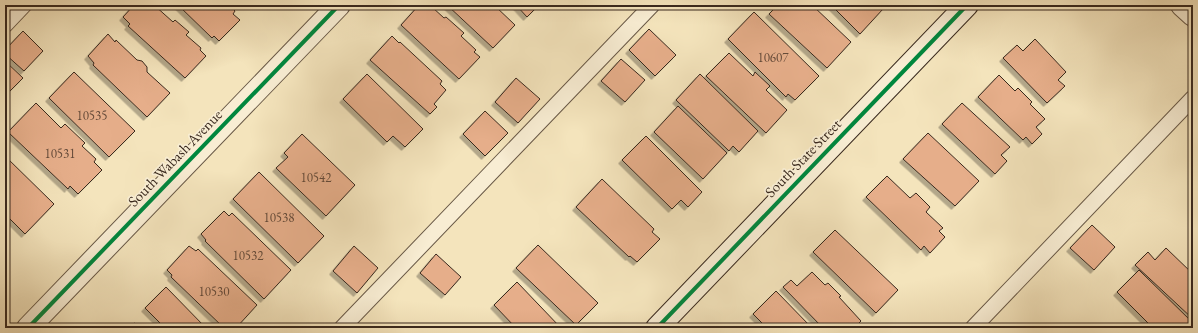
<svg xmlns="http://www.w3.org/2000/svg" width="1198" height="333" font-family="'EB Garamond',serif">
<defs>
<filter id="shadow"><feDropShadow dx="-3.5" dy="3.5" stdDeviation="0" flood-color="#0004"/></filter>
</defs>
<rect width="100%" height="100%" fill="#f4e4bc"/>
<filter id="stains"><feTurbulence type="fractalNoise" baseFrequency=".005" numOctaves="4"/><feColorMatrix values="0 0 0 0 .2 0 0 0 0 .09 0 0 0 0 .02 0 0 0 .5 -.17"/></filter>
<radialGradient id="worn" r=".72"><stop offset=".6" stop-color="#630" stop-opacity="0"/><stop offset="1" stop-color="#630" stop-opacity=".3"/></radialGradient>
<!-- building -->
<path fill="#e6ae8a" stroke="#39291e" filter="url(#shadow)" d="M134 5H154L173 22 175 20 189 32 186 35 201 48 200 50 206 56 185 78 128 26 130 24 123 17Z
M178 5H229L235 11 233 14 240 20 219 41 214 36 212 38Z
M419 5H426L430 9 432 7 444 18 446 17 464 33 461 36 476 50 474 52 480 57 459 79 401 25Z
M447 5H494L515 25 493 48Z
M516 5H539L527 17Z
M778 5H812L851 42 827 68 769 14Z
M831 5H879L883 9 860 34Z
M754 12 819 76 795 100 788 94 786 97 728 39Z
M649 29 676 55 655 76 629 50Z
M23 31 43 51 24 71 5 54V50Z
M108 34 115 42 116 40 137 60 142 61 147 67V72L170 93 147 117 93 65 94 63 88 56Z
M392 36 399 43 400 42 442 81 440 84 446 90 434 104 437 107 430 114 370 60Z
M1035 39 1066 72 1058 80 1065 86 1047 103 1003 58 1017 45 1023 51Z
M729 53 753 76 755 72 770 86 766 90 787 110 766 133 706 76Z
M621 59 645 80 625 102 601 81Z
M5 61 23 78 5 96Z
M74 72 135 131 109 157 49 98Z
M367 74 423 129 405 147 393 136 387 142 343 99Z
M700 74 758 131 739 152 733 146 729 151 676 100Z
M999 75 1015 91 1018 88 1032 102 1030 104 1045 119 1036 127 1042 134 1032 144 1026 137 1023 140 978 97Z
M516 78 540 99 518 123 495 102Z
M36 103 61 128 65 124 85 143 82 146 96 159 94 162 102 170 78 194 70 186 68 189 8 132Z
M962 103 1010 147 1001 155 1007 161 995 174 942 124Z
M678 106 727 153 703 179 654 132Z
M485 111 508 133 485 156 463 134Z
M928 133 979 181 955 206 903 159Z
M302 134 355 185 326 216 276 168 288 157 284 153Z
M646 136 702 192 688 207 681 200 672 209 622 160Z
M5 156 54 204 25 234 5 214Z
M259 172 324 236 298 263 233 199Z
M887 176 910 198 916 193 930 207 926 212 943 228 939 231 945 237 930 253 924 246 921 250 866 197Z
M602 179 654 229 652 232 660 239 637 262 630 256 629 257 576 207Z
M224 211 229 216 232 213 291 270 264 299 205 241 206 240 201 234Z
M1092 225 1115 247 1094 270 1070 248Z
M835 230 898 290 876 313 813 252Z
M538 245 598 303 576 325 516 268Z
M189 246 196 251 198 249 257 305 236 328H224L171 277 172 275 167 270Z
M354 246 378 268 357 293 333 271Z
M1166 248 1193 274V319L1135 265 1148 252 1155 260Z
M436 254 461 277 445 295 420 273Z
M1139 270 1193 323V328H1153L1117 292Z
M812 272 825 285 828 283 841 296 839 297 861 321 854 328H823L783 287 791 280 797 286Z
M517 282 561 328H516L494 305Z
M166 287 206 328H165L145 308Z
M776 291 812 328H767L753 314Z
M135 323 140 328H127L129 326Z"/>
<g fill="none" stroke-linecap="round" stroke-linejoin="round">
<defs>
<path id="lane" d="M5 25 24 5
M342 328 652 5
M973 328 1193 98"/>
<path id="street" d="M1182 5 1193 15
M28 328 339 5"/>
<path id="secondary" d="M657 328 967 5"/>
</defs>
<!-- lane casing -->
<use href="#lane" stroke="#685846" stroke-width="17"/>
<!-- street casing -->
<use href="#street" stroke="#685846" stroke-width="24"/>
<!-- secondary casing -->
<use href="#secondary" stroke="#39291e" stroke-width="24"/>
<!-- lane -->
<use href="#lane" stroke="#f8edd3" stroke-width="15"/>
<!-- street -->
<use href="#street" stroke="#f8edd3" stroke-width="22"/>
<!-- secondary -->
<use href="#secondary" stroke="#f8edd3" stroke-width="22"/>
<defs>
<path id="cycleway" d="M28 328 339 5
M657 328 967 5"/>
</defs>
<!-- cycleway casing -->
<use href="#cycleway" stroke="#f8edd3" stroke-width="6"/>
<!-- cycleway -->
<use href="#cycleway" stroke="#00873e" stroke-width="4"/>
</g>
<g text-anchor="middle" stroke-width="3.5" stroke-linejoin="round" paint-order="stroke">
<!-- number labels -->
<g font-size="13" fill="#644a39">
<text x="773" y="62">10607</text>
<text x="92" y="120">10535</text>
<text x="60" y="158">10531</text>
<text x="316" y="182">10542</text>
<text x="279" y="222">10538</text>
<text x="248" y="260">10532</text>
<text x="214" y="296">10530</text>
</g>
<!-- street labels -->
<g font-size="15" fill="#39291e" stroke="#f8edd3">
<text transform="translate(175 158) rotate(-46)" y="5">South Wabash Avenue</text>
<text transform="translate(803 158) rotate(-46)" y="5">South State Street</text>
</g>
</g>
<!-- margin -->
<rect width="1198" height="333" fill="none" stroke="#f4e4bc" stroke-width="20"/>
<rect x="6" y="6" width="1186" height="321" fill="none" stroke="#39291e" stroke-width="2"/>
<rect x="10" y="10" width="1178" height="313" fill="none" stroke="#39291e"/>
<rect width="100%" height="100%" filter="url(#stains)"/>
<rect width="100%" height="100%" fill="url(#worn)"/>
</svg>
